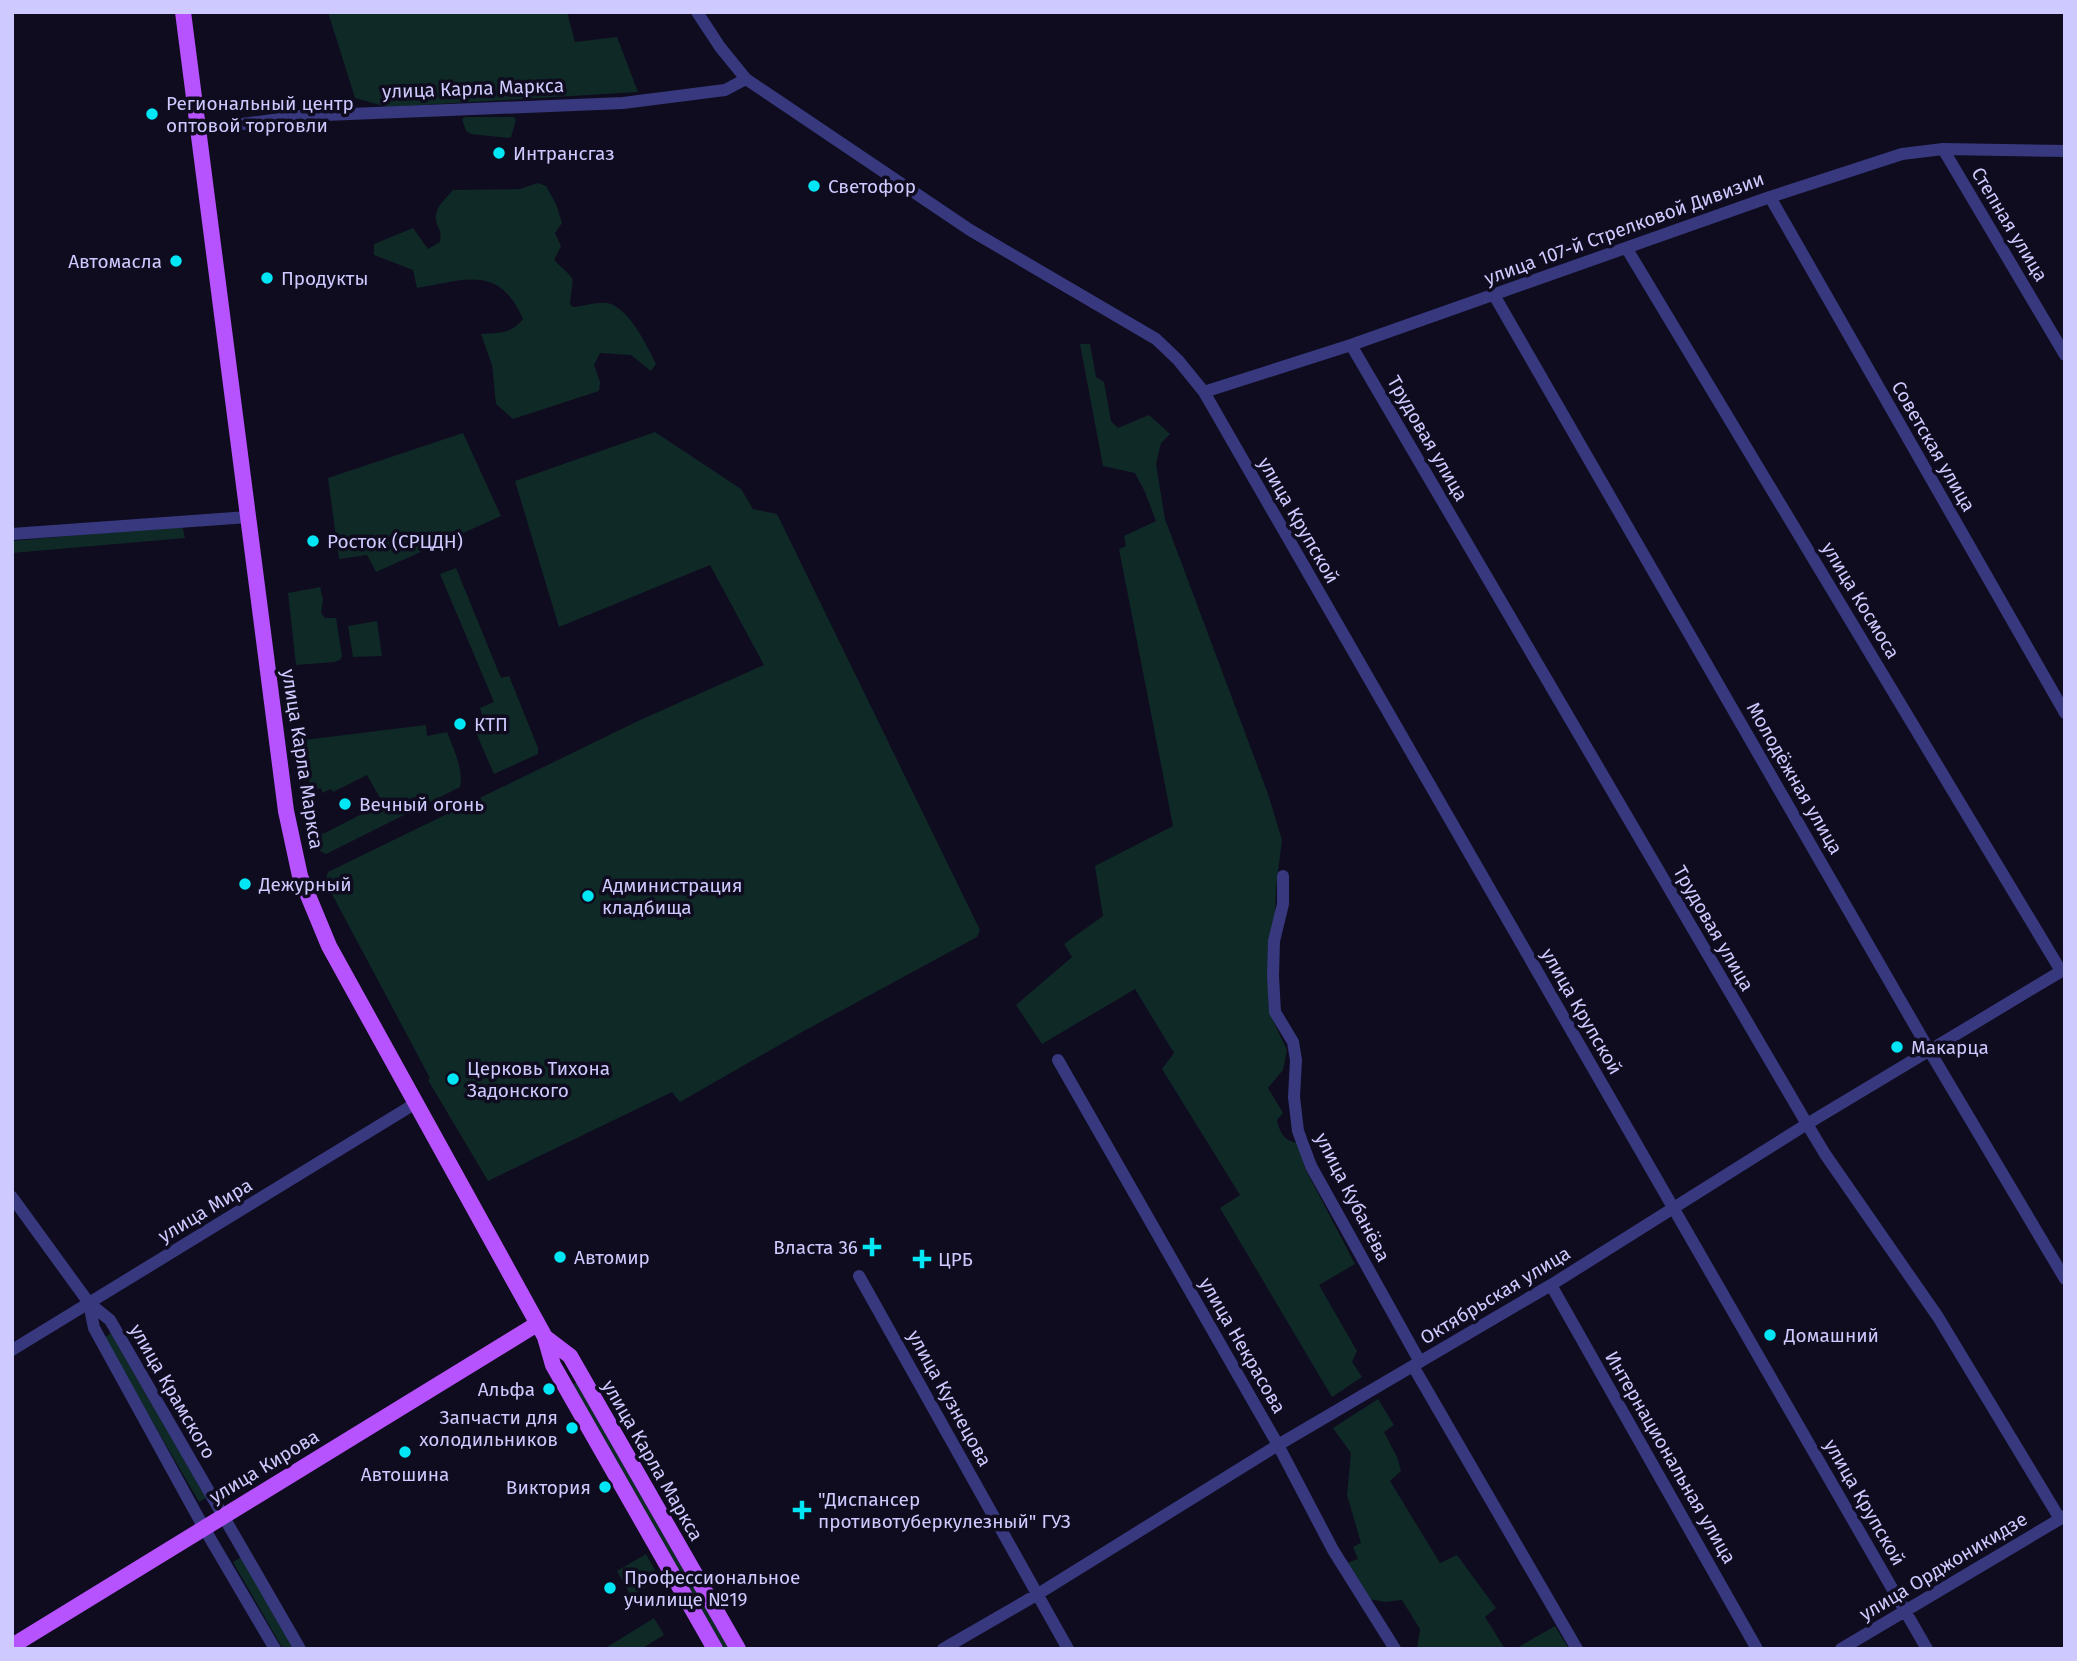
<svg xmlns="http://www.w3.org/2000/svg" width="2077" height="1661" font-family="'Fira Sans',sans-serif">
<rect width="100%" height="100%" fill="#0f0c1f"/>
<!-- green -->
<path fill="#0f2927" d="M328 12H567L575 42 617 37 638 92 387 107 355 98Z
M465 117H514L516 120 511 137 508 138 471 134 466 131 462 119Z
M538 183 546 186 556 204 562 223 555 233 561 246 554 260C578 284 573 271 570 304L573 307C584 306 601 300 611 304 631 312 647 346 656 364L651 371 631 355 600 353 594 365 600 382 599 391 513 419 496 404 492 365 481 334C498 333 512 334 523 319 499 264 465 280 417 288L413 270 374 255V244L413 228 428 249 440 242C442 228 438 231 436 220 434 207 446 199 453 190L520 189Z
M1080 344H1090L1096 377 1104 382 1111 421 1118 428 1149 415 1170 434 1161 443 1156 464 1165 519 1268 794 1282 840 1276 888 1271 1016 1287 1050 1283 1070 1268 1088 1283 1113 1277 1120C1280 1133 1284 1141 1298 1143L1305 1168 1355 1264 1319 1285 1357 1351 1352 1362 1362 1377 1332 1397 1220 1208 1240 1195 1162 1069 1174 1053 1135 989 1042 1044 1016 1005 1072 957 1064 944 1103 916 1095 866 1173 826 1119 549 1126 546 1124 536 1156 521 1145 492 1135 473 1103 466Z
M655 432 741 489 753 509 777 514 980 930 977 937 802 1032 680 1102 672 1092 488 1181 428 1080 430 1078 325 881 328 872 638 721 764 665 710 565 559 627 515 481Z
M463 433 501 516 376 572 367 555 339 559 328 478Z
M182 526 185 538 12 553V541Z
M456 568 501 678 509 676 538 748V754L494 774 473 726 484 721 480 708 494 702 440 574Z
M320 587 323 600 321 613 325 618H336L342 656 340 660 334 662 296 665 288 593Z
M377 621 382 656 353 657 348 626Z
M426 725 427 736 447 732C453 748 464 770 460 787L326 854 320 851 318 834 325 833 383 803 367 775 333 792 331 789 322 793 321 788 310 791 304 740Z
M111 1333 206 1498 199 1502 104 1338Z
M577 1382 732 1649H720L570 1386Z
M1378 1399 1394 1425 1384 1432 1397 1457 1401 1471 1390 1481 1440 1563 1457 1555 1496 1608 1485 1617 1505 1649H1417L1420 1629 1402 1600 1385 1602 1369 1599 1347 1563 1358 1559 1353 1547 1361 1543 1347 1495 1351 1453 1333 1428Z
M646 1554 660 1579 631 1596 617 1571Z
M243 1556 296 1649H283L233 1562Z
M654 1618 664 1635 641 1649H604Z
M1555 1626 1569 1649H1516L1520 1646Z"/>
<g fill="none" stroke-linecap="round" stroke-linejoin="round">
<!-- minor -->
<path stroke="#37387e" stroke-width="12" d="M697 12 720 47 746 79 970 230 1156 339 1178 360 1204 392 1927 1649
M199 130 301 116 623 103 725 90 746 79
M1943 149 2065 355
M1770 197 2065 713
M1627 249 2061 971
M1494 295 1929 1050 2065 1279
M1351 345 1807 1124 1825 1154 1938 1317 2060 1519
M1204 392 1351 345 1770 197 1902 154 1943 149 2065 151
M12 534 248 517
M1283 876V904L1274 941 1273 976 1275 1012 1293 1042 1296 1060 1294 1097 1298 1131 1311 1166 1420 1362
M1058 1060 1278 1445 1333 1550 1395 1649
M12 1197 89 1303 110 1320 300 1649
M859 1276 1068 1649
M1551 1285 1757 1649
M89 1303 94 1328 204 1528 275 1649
M12 1350 416 1103
M1413 1366 1577 1649
M943 1649 1038 1594 1278 1445 1551 1285 1807 1124 2065 969
M1841 1649 2065 1516"/>
<!-- major -->
<path stroke="#b652fe" stroke-width="16" d="M183 12 286 811 300 876 329 946 545 1337 553 1365 715 1649
M545 1337 570 1356 738 1649
M12 1646 537 1324"/>
</g>
<!-- markers -->
<g fill="#01e6f4" stroke="#0f0c1f" stroke-width="2.5">
<circle cx="152" cy="114" r="7"/>
<circle cx="499" cy="153" r="7"/>
<circle cx="814" cy="186" r="7"/>
<circle cx="176" cy="261" r="7"/>
<circle cx="267" cy="278" r="7"/>
<circle cx="313" cy="541" r="7"/>
<circle cx="460" cy="724" r="7"/>
<circle cx="345" cy="804" r="7"/>
<circle cx="245" cy="884" r="7"/>
<circle cx="588" cy="896" r="7"/>
<circle cx="1897" cy="1047" r="7"/>
<circle cx="453" cy="1079" r="7"/>
<path d="M868.5 1236.5h7v7h7v7h-7v7h-7v-7h-7v-7h7z"/>
<circle cx="560" cy="1257" r="7"/>
<path d="M918.5 1248.5h7v7h7v7h-7v7h-7v-7h-7v-7h7z"/>
<circle cx="1770" cy="1335" r="7"/>
<circle cx="549" cy="1389" r="7"/>
<circle cx="572" cy="1428" r="7"/>
<circle cx="405" cy="1452" r="7"/>
<circle cx="605" cy="1487" r="7"/>
<path d="M798.5 1499.5h7v7h7v7h-7v7h-7v-7h-7v-7h7z"/>
<circle cx="610" cy="1588" r="7"/>
</g>
<g text-anchor="middle" stroke-width="7" stroke-linejoin="round" paint-order="stroke">
<!-- street labels -->
<g font-size="19" fill="#cecaff" stroke="#0f0c1f">
<text transform="translate(473 88) rotate(-2)" y="7">улица Карла Маркса</text>
<text transform="translate(2010 224) rotate(59)" y="7">Степная улица</text>
<text transform="translate(1624 228) rotate(-20)" y="7">улица 107-й Стрелковой Дивизии</text>
<text transform="translate(1428 438) rotate(60)" y="7">Трудовая улица</text>
<text transform="translate(1934 446) rotate(60)" y="7">Советская улица</text>
<text transform="translate(1299 520) rotate(60)" y="7">улица Крупской</text>
<text transform="translate(1861 600) rotate(59)" y="7">улица Космоса</text>
<text transform="translate(303 759) rotate(81)" y="7">улица Карла Маркса</text>
<text transform="translate(1795 778) rotate(60)" y="7">Молодёжная улица</text>
<text transform="translate(1714 928) rotate(60)" y="7">Трудовая улица</text>
<text transform="translate(1582 1011) rotate(60)" y="7">улица Крупской</text>
<text transform="translate(1353 1197) rotate(63)" y="7">улица Кубанёва</text>
<text transform="translate(205 1210) rotate(-31)" y="7">улица Мира</text>
<text transform="translate(1495 1295) rotate(-31)" y="7">Октябрьская улица</text>
<text transform="translate(1243 1345) rotate(60)" y="7">улица Некрасова</text>
<text transform="translate(173 1391) rotate(60)" y="7">улица Крамского</text>
<text transform="translate(950 1398) rotate(61)" y="7">улица Кузнецова</text>
<text transform="translate(1671 1457) rotate(60)" y="7">Интернациональная улица</text>
<text transform="translate(653 1460) rotate(60)" y="7">улица Карла Маркса</text>
<text transform="translate(264 1466) rotate(-31)" y="7">улица Кирова</text>
<text transform="translate(1865 1502) rotate(60)" y="7">улица Крупской</text>
<text transform="translate(1943 1566) rotate(-31)" y="7">улица Орджоникидзе</text>
</g>
<!-- poi labels -->
<g font-size="19" fill="#cecaff" stroke="#0f0c1f" text-anchor="start">
<text x="166" y="110">Региональный центр<tspan x="166" dy="22">оптовой торговли</tspan></text>
<text x="513" y="160">Интрансгаз</text>
<text x="828" y="193">Светофор</text>
<text x="162" y="268" text-anchor="end">Автомасла</text>
<text x="281" y="285">Продукты</text>
<text x="327" y="548">Росток (СРЦДН)</text>
<text x="474" y="731">КТП</text>
<text x="359" y="811">Вечный огонь</text>
<text x="259" y="891">Дежурный</text>
<text x="602" y="892">Администрация<tspan x="602" dy="22">кладбища</tspan></text>
<text x="1911" y="1054">Макарца</text>
<text x="467" y="1075">Церковь Тихона<tspan x="467" dy="22">Задонского</tspan></text>
<text x="858" y="1254" text-anchor="end">Власта 36</text>
<text x="574" y="1264">Автомир</text>
<text x="938" y="1266">ЦРБ</text>
<text x="1784" y="1342">Домашний</text>
<text x="535" y="1396" text-anchor="end">Альфа</text>
<text x="558" y="1424" text-anchor="end">Запчасти для<tspan x="558" dy="22">холодильников</tspan></text>
<text x="405" y="1481" text-anchor="middle">Автошина</text>
<text x="591" y="1494" text-anchor="end">Виктория</text>
<text x="818" y="1506">"Диспансер<tspan x="818" dy="22">противотуберкулезный" ГУЗ</tspan></text>
<text x="624" y="1584">Профессиональное<tspan x="624" dy="22">училище №19</tspan></text>
</g>
</g>
<!-- border -->
<rect width="2077" height="1661" fill="none" stroke="#cecaff" stroke-width="28"/>
</svg>
